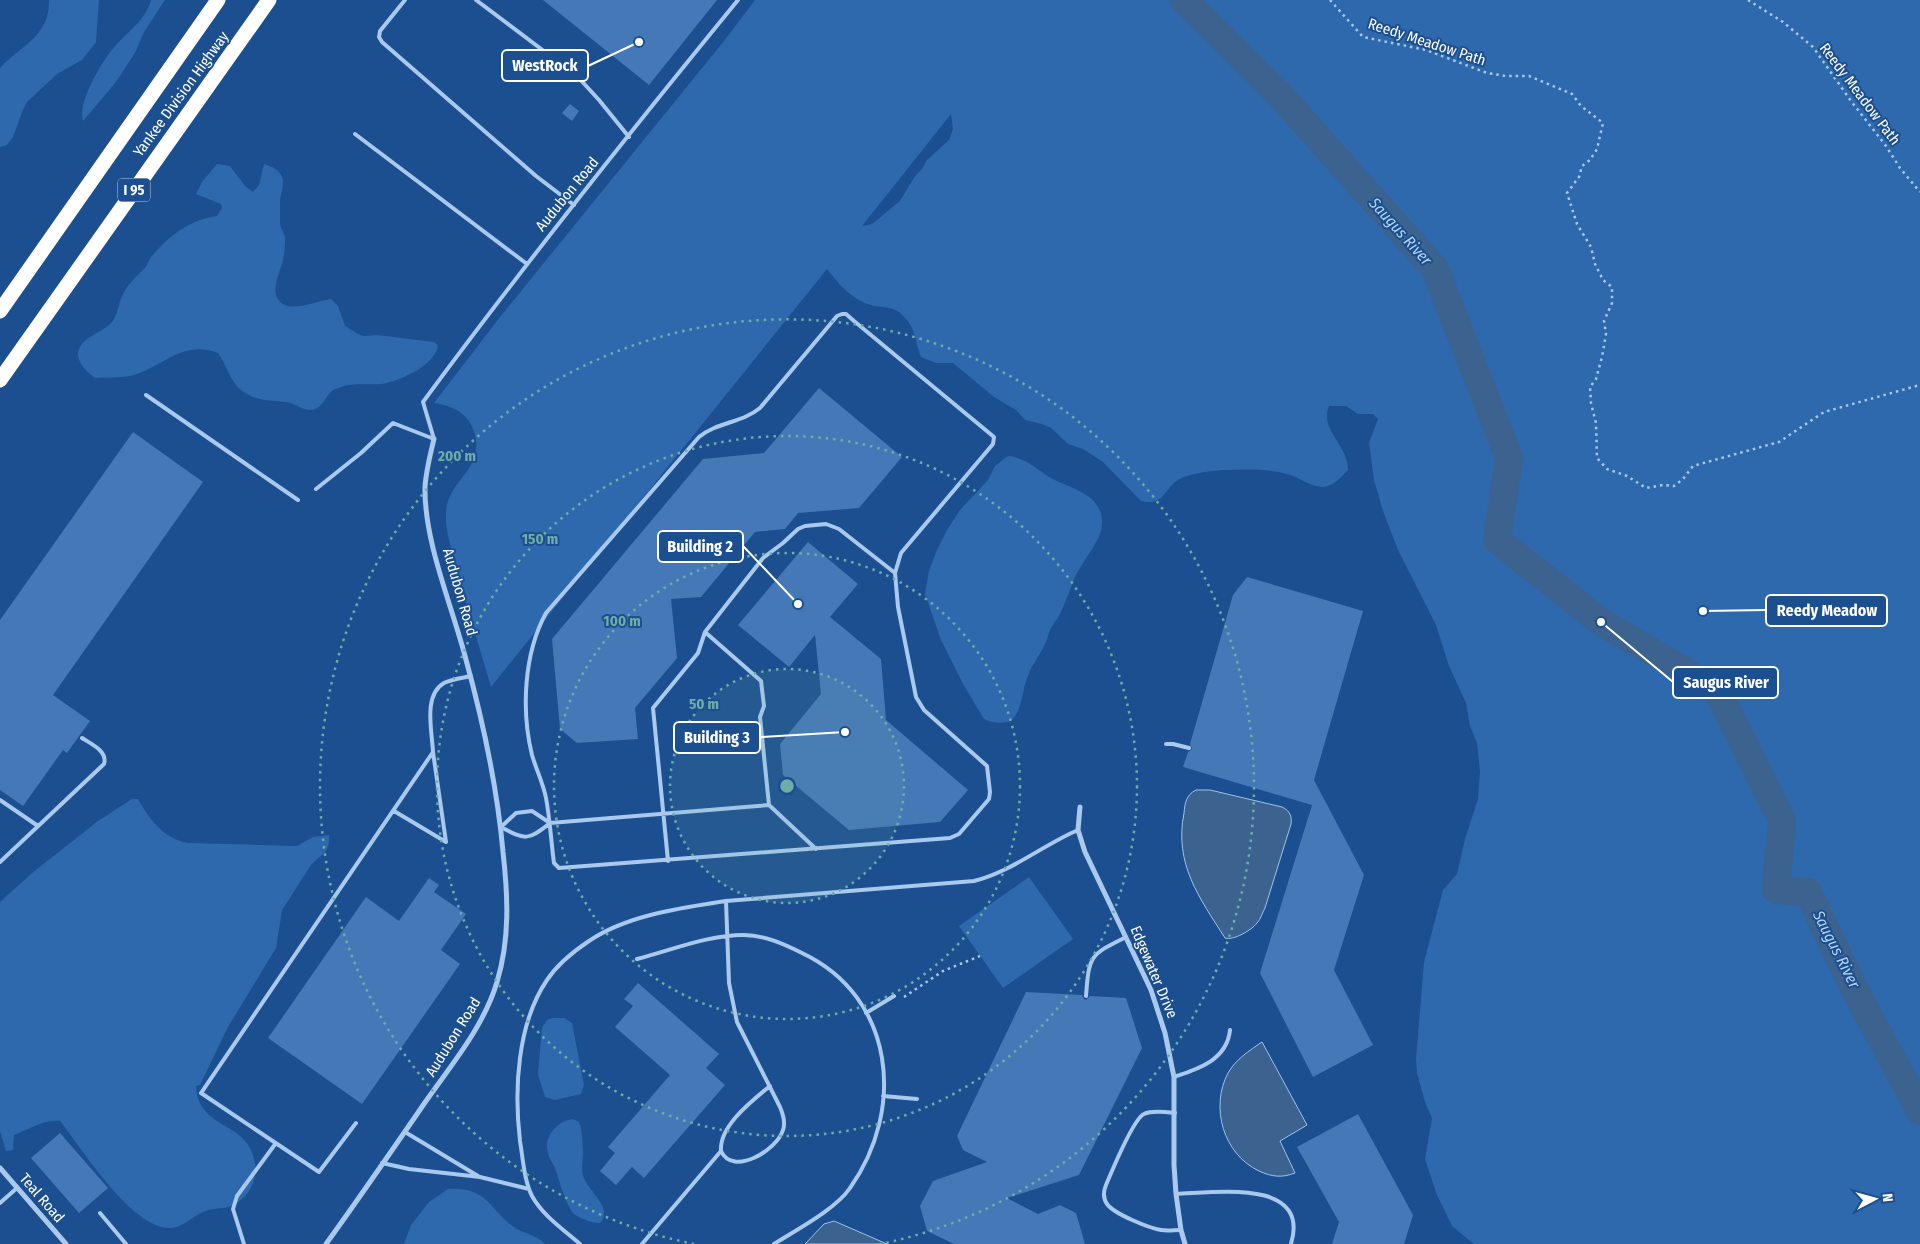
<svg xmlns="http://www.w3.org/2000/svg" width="1920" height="1244" font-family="'Fira Sans Condensed',sans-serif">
<rect width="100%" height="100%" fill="#1b4f8f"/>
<!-- green -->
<path fill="#2e69ad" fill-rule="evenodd" d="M49 0H99L96 42 82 60 57 74 27 102 22 112 13 137 7 145 0 147V68C22 45 50 36 49 0Z
M151 0H165L144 32 135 53 116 82 83 121C77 102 103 59 116 45 129 31 146 19 151 0Z
M755 0H1920V1244H1474L1452 1226 1437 1195 1425 1159 1432 1118 1425 1102 1417 1073 1416 1059 1424 962 1443 890 1457 874 1465 839 1478 799 1480 771 1477 743 1470 726 1466 703 1449 666 1436 625 1398 550 1383 511 1374 480 1369 443 1378 419 1373 414H1358L1346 406H1329C1319 430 1348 444 1348 470 1341 477 1334 486 1323 487 1311 487 1299 477 1287 474 1268 469 1247 469 1226 470 1214 470 1184 474 1175 482 1163 493 1162 506 1141 501L1103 462 1083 449 1068 444 1051 428 1042 424 1025 420 1016 410 994 397 953 363H936L921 357C914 339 917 328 900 313 893 306 880 308 871 305 852 300 839 284 827 269L491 687C479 646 466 604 455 562 451 547 445 530 446 514 446 481 484 471 475 435 470 414 454 406 434 403L500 317 724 41ZM951 114 953 129 949 140 927 160 922 169 915 176 900 201 872 224 862 226Z
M217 164 230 166 245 186 253 192 259 185 264 164C272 167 279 169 282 177 285 183 281 193 280 200 280 203 280 219 280 223 280 229 286 234 285 241 285 247 284 258 282 264 278 277 268 297 285 305 296 310 319 301 331 299L338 306 345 326 358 334 364 336 377 335 434 342 438 345C436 365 400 381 382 384 369 385 356 383 344 386 341 387 336 389 333 390 325 396 323 409 311 410 303 410 297 405 290 403 276 400 261 402 249 395 230 386 229 369 218 353 181 339 163 368 130 376 120 378 106 377 95 378 88 373 77 362 78 353 81 335 106 333 114 319 118 312 119 302 123 294 128 284 137 276 145 268 148 264 149 258 153 255 169 235 192 219 217 216L222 208 221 204 196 194 202 182Z
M1009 456C1024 458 1035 467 1046 475 1065 488 1100 491 1102 520 1104 538 1083 560 1075 577 1070 589 1066 601 1061 612 1059 617 1055 621 1053 625 1049 630 1048 637 1046 642 1041 654 1032 664 1028 676 1022 689 1023 707 1013 719 1007 725 991 723 984 719L963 684 941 640 925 594 929 571 936 552 947 530 960 510 988 480 995 466 1005 458Z
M132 799H138C150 820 163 838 188 843L297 846 313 837 329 835C330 854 321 854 311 865L282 910 276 948 228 1027 200 1085 196 1086C198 1131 249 1120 255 1163 258 1182 247 1201 228 1207 221 1209 213 1208 206 1211 194 1214 185 1227 172 1228 133 1231 83 1150 60 1121 44 1119 28 1130 14 1135L13 1150 6 1151 0 1131V902L32 873 98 821Z
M1029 877 1073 939 1003 988 959 926Z
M552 1018H564L572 1023 584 1085 581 1094 555 1100 545 1097 538 1074 542 1028 547 1020Z
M573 1119 579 1122C582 1128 583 1146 583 1153 583 1162 580 1171 585 1180 591 1193 613 1209 600 1223 592 1223 581 1219 574 1214 567 1207 559 1181 556 1171 554 1164 549 1159 548 1153 543 1137 557 1121 573 1119Z
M448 1189C490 1186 490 1213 517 1229 526 1234 538 1236 545 1244H404L411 1225 429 1202Z"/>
<!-- water -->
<path fill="#3c6290" stroke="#9cc4f0" d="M1196 790H1210L1282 807C1290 811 1292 816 1291 824L1265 908C1262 913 1261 919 1257 923 1252 930 1233 941 1225 938 1199 897 1174 864 1184 813 1185 803 1186 795 1196 790Z
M1262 1042 1307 1125 1280 1141 1295 1173C1282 1178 1272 1177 1259 1171 1223 1154 1210 1107 1228 1073 1236 1059 1249 1051 1262 1042Z
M834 1221 887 1244H805L824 1224Z"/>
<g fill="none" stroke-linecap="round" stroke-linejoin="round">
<!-- river -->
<path stroke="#3c6290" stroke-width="28" d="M1184 0 1279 94 1435 269 1509 458 1497 540 1601 622 1717 690 1782 821 1776 890 1808 892 1855 990 1920 1111"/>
</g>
<!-- building -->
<path fill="#4478b7" d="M543 0H717L649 85Z
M570 104 579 111 572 121 562 113Z
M819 388 902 457 859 508 798 513 785 529 755 532 701 597 671 599 677 658 635 708 638 739 577 743 560 729 552 639 703 459 764 453Z
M133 432 203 482 53 695 90 721 67 753 63 750 23 806 0 790V620Z
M808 542 858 584 830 617 881 659 886 720 968 790 940 822 849 830 783 775 780 744 821 694 815 635 789 667 738 625Z
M1247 577 1363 611 1314 780 1364 875 1334 970 1373 1045 1313 1077 1260 973 1312 805 1183 767 1188 752 1192 749 1190 744 1233 595Z
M429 878 439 885 434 892 466 914 441 950 460 964 362 1104 268 1038 366 897 399 921Z
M638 983 719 1054 706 1068 725 1085 644 1178 632 1167 616 1185 600 1171 615 1153 608 1147 670 1075 615 1027 633 1006 624 999Z
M1026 992 1082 995 1084 999 1086 1000 1090 996 1126 998 1142 1048 1079 1175 1007 1198 1038 1214 1060 1205 1076 1213 1085 1244H954L927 1231 920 1206 933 1181 987 1162 963 1150 957 1136Z
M1358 1114 1413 1215 1404 1244H1332L1339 1222 1297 1147Z
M60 1133 108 1188 79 1213 31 1158Z"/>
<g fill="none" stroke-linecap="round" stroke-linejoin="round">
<!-- path -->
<path stroke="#a9c9ee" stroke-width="2.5" stroke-dasharray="2.5 4" stroke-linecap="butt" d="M1330 0 1363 37 1426 50 1487 73 1506 76H1529L1572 94 1581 106 1603 123 1597 149 1590 160 1582 166 1579 177 1567 193 1577 224 1591 247 1595 264 1603 280 1612 287V303L1604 321 1606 334 1602 357 1596 379 1590 387 1591 403 1596 423 1597 458 1607 469 1627 476 1646 488 1663 485 1674 486 1683 479 1693 466 1779 442 1824 412 1920 385
M1748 0 1783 22 1813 47 1851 101 1886 146 1900 168 1920 192
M904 997 943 971 980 956"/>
<!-- lane -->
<path stroke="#a9c9ee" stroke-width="4" d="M405 0 380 31 379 37 382 42 536 176 574 205
M476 0 577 76 599 100 629 137
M355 134 527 264
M842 314H846L854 321 994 437 993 444 901 553 895 573 898 607 916 697 924 710 987 766 990 792 989 799 959 834 950 838 559 868 554 863C551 841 550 819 546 798 543 783 536 769 532 755 521 710 524 653 546 613L699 437C717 422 742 423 760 408L837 316Z
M146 395 298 500
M434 439 423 402C524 265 630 132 738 0
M316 489 361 453 393 423 434 439
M1166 744H1173L1189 748
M0 800 38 826
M394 811 446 842 433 752
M550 823 532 811 516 813 501 827C525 840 528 841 550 823L769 805
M816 849 769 805 760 717 764 706 761 681 705 632 763 558 783 543 798 529 805 526 826 524 839 529 895 573
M668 861 653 708 698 653 705 632
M0 862 104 764C108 751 91 744 82 738
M637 959C672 950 708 935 744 935 764 935 784 944 802 953 895 997 906 1109 850 1188 836 1209 796 1230 774 1244
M1086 996C1089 955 1090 955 1126 937
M866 1013 894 996
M1174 1077C1198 1069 1227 1060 1230 1030
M883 1096 917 1099
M1175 1113C1166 1112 1152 1110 1144 1114 1133 1119 1112 1171 1106 1185 1103 1192 1103 1198 1107 1204 1114 1214 1149 1228 1161 1230 1167 1231 1174 1230 1181 1230
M356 1123 319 1172 201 1093 433 752C432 731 423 695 444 683 452 679 462 678 471 676
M405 1132 478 1176
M721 1151C719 1126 752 1101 770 1086
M382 1163 409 1169 480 1177 529 1189
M1176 1194C1212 1193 1311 1177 1291 1244
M0 1203 17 1188
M100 1213 126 1244
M244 1244 233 1209 237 1196 276 1143
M580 1244C564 1230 543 1216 532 1196 524 1180 523 1159 520 1141 514 1090 517 1024 547 980 557 965 574 951 589 941 627 915 681 908 726 901L974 881C1011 872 1043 845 1078 830
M642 1244 721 1151C733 1177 777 1150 783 1130 786 1122 783 1114 780 1107L737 1022 729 983 726 901"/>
<!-- street -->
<path stroke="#a9c9ee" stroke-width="5" d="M1080 807 1078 830 1085 852 1151 990 1165 1033 1174 1077V1165L1176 1194 1181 1230 1185 1244
M0 1168 66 1244
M326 1244C360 1197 393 1149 426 1101 452 1064 484 1026 497 982 510 939 508 896 503 852 497 785 483 721 465 656 451 603 424 541 425 487 426 471 430 455 434 439"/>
<!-- highway -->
<path stroke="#fff" stroke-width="15" d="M0 311 218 0
M0 380 269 0"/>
</g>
<!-- distance rings -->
<circle cx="787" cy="786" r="117" fill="#6fada8" fill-opacity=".12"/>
<g fill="none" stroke="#6fada8" stroke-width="2.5" stroke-dasharray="2.5 5">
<circle cx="787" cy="786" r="117"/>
<circle cx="787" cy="786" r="233"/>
<circle cx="787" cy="786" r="350"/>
<path d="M694 1244A467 467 0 1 1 880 1244"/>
</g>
<g text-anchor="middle" stroke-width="4" stroke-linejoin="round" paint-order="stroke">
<!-- shield labels -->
<rect fill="#1b4f8f" stroke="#bbcadd" stroke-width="1" x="118" y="178.5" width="32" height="23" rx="4"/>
<g font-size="14" font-weight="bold" fill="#fff">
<text x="134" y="195">I 95</text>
</g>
<!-- street labels -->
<g font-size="15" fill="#fff" stroke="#1b4f8f">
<text transform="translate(1427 42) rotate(18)" y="5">Reedy Meadow Path</text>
<text transform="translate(181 94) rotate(-54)" y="5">Yankee Division Highway</text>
<text transform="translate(1860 94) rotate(53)" y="5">Reedy Meadow Path</text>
<text transform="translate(567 194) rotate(-51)" y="5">Audubon Road</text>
<text transform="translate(460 592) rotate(74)" y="5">Audubon Road</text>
<text transform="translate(1154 972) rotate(67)" y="5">Edgewater Drive</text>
<text transform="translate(453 1037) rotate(-58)" y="5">Audubon Road</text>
<text transform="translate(42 1198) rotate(49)" y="5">Teal Road</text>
</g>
<!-- water labels -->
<g font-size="16" font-style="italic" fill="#b5d3f5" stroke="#1b4f8f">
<text transform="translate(1401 231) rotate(48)" y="6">Saugus River</text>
<text transform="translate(1837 949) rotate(63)" y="6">Saugus River</text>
</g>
</g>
<circle cx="787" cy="786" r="8" fill="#6fada8" stroke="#1b4f8f" stroke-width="2.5"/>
<g font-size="15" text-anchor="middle" font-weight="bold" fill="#6fada8" stroke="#1b4f8f" stroke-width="4" stroke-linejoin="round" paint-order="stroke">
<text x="457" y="461">200 m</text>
<text x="540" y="544">150 m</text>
<text x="622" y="626">100 m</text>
<text x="704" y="709">50 m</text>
</g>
<!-- callouts -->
<path fill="none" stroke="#fff" stroke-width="2" d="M639 42L588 66M798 604L743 546M1703 611L1766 610M1601 622L1673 682M845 732L760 737"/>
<g fill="#fff" stroke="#1b4f8f" stroke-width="2">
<circle cx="639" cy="42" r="5"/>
<circle cx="798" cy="604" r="5"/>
<circle cx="1703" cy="611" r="5"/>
<circle cx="1601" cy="622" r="5"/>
<circle cx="845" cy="732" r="5"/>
</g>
<g fill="#1b4f8f" stroke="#fff" stroke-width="2">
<rect x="502" y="50" width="86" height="31" rx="5"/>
<rect x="658" y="531" width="85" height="31" rx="5"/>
<rect x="1766" y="595" width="121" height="31" rx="5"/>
<rect x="1673" y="667" width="105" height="31" rx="5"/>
<rect x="674" y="722" width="86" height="31" rx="5"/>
</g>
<g font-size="16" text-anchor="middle" font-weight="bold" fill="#fff">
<text x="545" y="71">WestRock</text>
<text x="700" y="552">Building 2</text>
<text x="1827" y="616">Reedy Meadow</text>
<text x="1726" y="688">Saugus River</text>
<text x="717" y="743">Building 3</text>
</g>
<!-- north arrow -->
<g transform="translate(1875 1199) rotate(84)" stroke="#1b4f8f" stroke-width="4" paint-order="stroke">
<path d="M0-4L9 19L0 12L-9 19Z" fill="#ffffff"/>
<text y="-8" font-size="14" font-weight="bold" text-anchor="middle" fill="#ffffff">N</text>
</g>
</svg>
